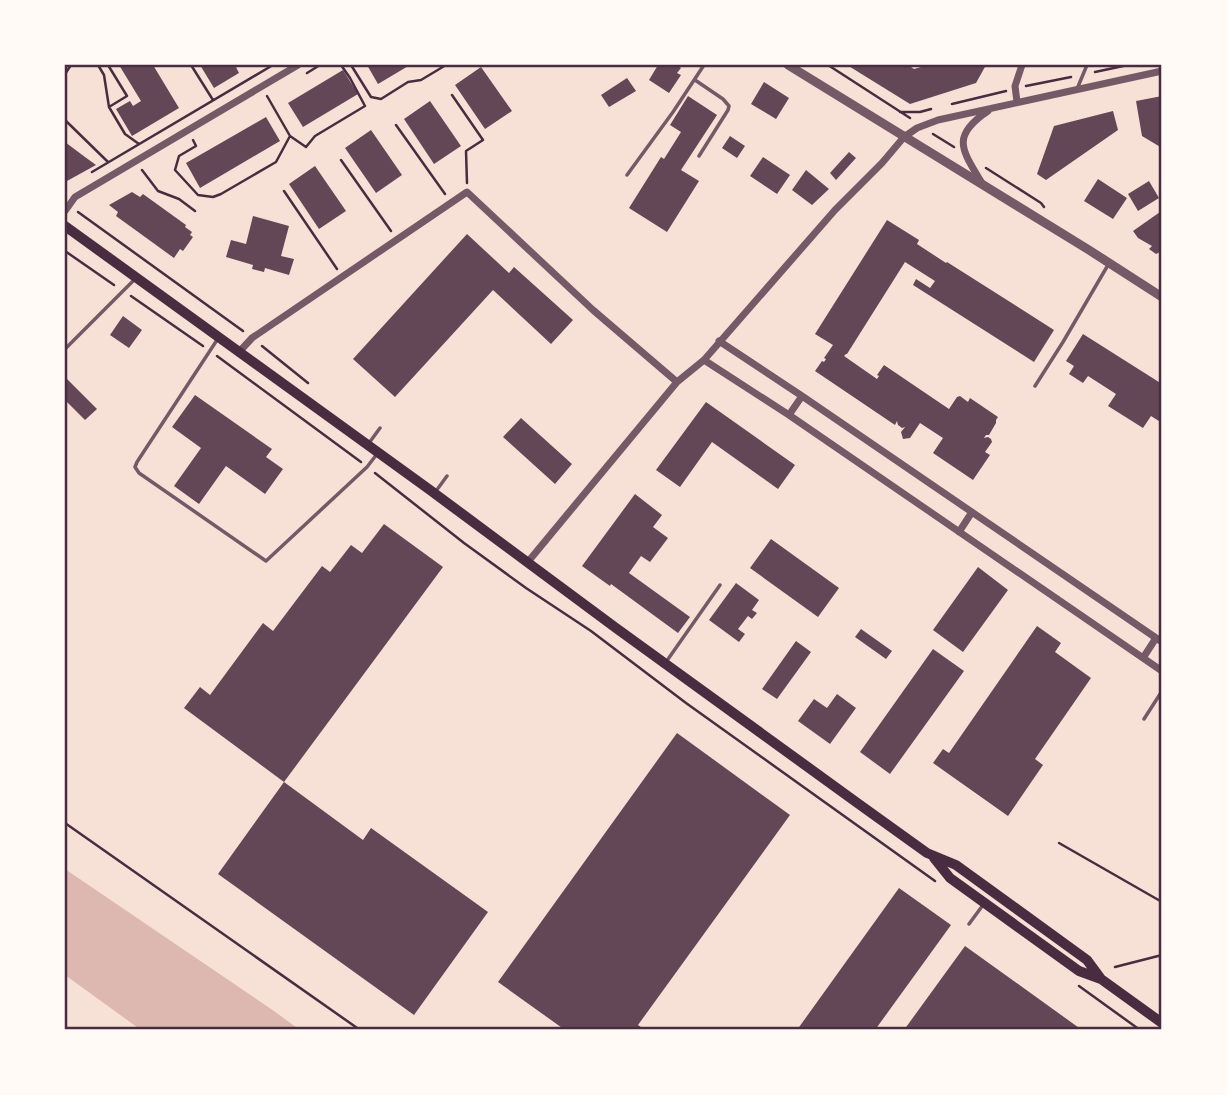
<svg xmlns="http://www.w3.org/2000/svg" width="1227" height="1095" font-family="Roboto,sans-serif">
<rect width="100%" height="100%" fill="#f7e1d7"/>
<!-- water -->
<path fill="#dcb8b0" d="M65 869 274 1011 300 1030H141L65 975Z"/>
<!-- building -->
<path fill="#644757" d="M119 65H153L179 108 132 136 116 109 130 101 133 106 141 101Z
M200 65H235L239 73 214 88Z
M367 65H410L378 84Z
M658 65H665L668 67 669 65H677L681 68 677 73 681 75 669 93 649 80Z
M847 65H908L914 69 928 65H986L976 83 910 104Z
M481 67 512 111 485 129 455 85Z
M343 70 358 94 303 127 288 103Z
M627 78 636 91 609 107 601 95Z
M764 82 789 98 776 119 751 104Z
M688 96 717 115 681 170 699 181 667 232 629 208 661 157 664 159 681 132 670 125Z
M1162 96V148L1142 136 1136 101Z
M430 101 461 146 434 164 404 119Z
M1113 111 1118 130 1046 180 1037 174 1054 126Z
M266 117 280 141 200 188 186 163Z
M371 130 402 175 376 193 345 148Z
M730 136 745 146 737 158 722 148Z
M65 142 85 157 96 165 67 181 65 179Z
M849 152 856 158 836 180 830 173Z
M763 157 790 175 777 194 750 176Z
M315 166 346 211 319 229 289 184Z
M806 170 829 189 812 205 792 190Z
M1098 179 1127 198 1113 219 1084 201Z
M1149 181 1159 198 1138 211 1128 194Z
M132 192 140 197 143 194 186 225 185 227 192 232 190 235 193 237 183 251 180 249 174 258 116 216 118 212 109 205Z
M1160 212 1162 214V253L1160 252 1156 254 1149 249 1152 246 1138 238 1133 231Z
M253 216 289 226 281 256 294 259 289 275 265 268 264 272 252 269 253 265 226 257 231 240 246 244Z
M887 220 919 240 917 244 946 263 947 262 1054 330 1034 362 913 285 916 279 930 288 935 281 905 262 847 354H846L844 356 877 379 879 376 877 375 884 365 949 409 957 397 960 396 968 402 970 398 998 417 996 420V423L989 435H986L984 438 988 437 991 439 992 442 985 452 990 455 973 480 933 453 943 438 920 423 910 438 903 439 901 432 905 427 902 428 898 425 897 421 895 425 815 371 822 361 824 362 826 359 824 358 833 345 815 334Z
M467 234 509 273 514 267 573 320 551 344 493 290 395 397 353 359Z
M123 316 142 330 129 348 110 335Z
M1083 334 1162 384V423L1151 416 1143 428 1108 406 1116 394 1088 376 1083 383 1069 374 1074 366 1066 361Z
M65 377 97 409 85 420 65 400Z
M195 395 272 449 266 457 283 469 265 494 226 466 199 504 174 486 201 448 172 427Z
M706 402 795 465 778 489 712 442 680 487 656 470Z
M521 418 572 464 555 484 503 437Z
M635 494 662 515 653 527 668 538 650 562 641 556 629 573 690 617 678 633 611 584 610 586 582 566Z
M384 524 443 567 284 782 184 708 200 687 210 695 263 623 273 631 322 566 330 572 351 545 362 553Z
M771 539 839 588 818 617 750 568Z
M978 567 1008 590 963 652 933 630Z
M736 583 759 600 752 610 757 613 752 619 748 616 738 629 745 634 739 642 709 620Z
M1037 626 1061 643 1055 652 1091 678 1035 759 1043 765 1008 816 933 763 943 749 949 753Z
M861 629 892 651 886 659 855 637Z
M796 641 811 652 777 699 762 689Z
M933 649 964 671 890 774 860 752Z
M837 694 856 708 830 744 798 721 814 699 827 708Z
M677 733 790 815 638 1025 645 1030H565L498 982Z
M284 782 363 840 371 828 488 912 414 1015 218 874Z
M899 888 951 925 875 1030H797Z
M965 946 1082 1030H904Z"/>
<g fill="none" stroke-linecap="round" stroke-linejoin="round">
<!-- path -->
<path stroke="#4a2c40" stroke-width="2.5" d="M98 65 104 75 109 107
M108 65 127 96 109 107 125 134 139 144
M191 65 213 100
M351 65 371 97 381 99 408 82 421 80 446 65
M828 65 910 118
M1095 72 1128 65
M307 73 320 65
M65 74 71 65
M1026 86 1071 77
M452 95 483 140 466 151 467 183
M952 104 1006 91
M900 112H920L931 109
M65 120 108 162
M396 125 445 194
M933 134 954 147
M290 136 306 147 315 136 365 106 350 78 341 65
M193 140 196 146 179 156 175 170 198 195 213 197 221 194 276 162 290 136 267 96
M341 160 391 231
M986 168 1041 203 1044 207
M142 170 158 191 179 199 195 211
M92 172 273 65
M284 191 337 269
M78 212 243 331
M65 251 114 285
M131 296 203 346
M262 346 308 383
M217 356 361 462
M375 473 464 543 526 588 591 631 686 703 935 881
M65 823 360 1030
M1059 843 1162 902
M1115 967 1162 955
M1079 986 1140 1030"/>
<!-- service -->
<path stroke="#755966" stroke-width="3.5" d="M695 80 723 99 729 106 728 110 699 156
M1077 89 1087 65
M627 175 673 112 704 65
M217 340 137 462 135 467 139 473 266 561 367 467 377 454
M65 349 135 279
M1035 386 1063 342 1108 265
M369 443 380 428
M436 491 447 476
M666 662 720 585
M1144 719 1162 691
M969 924 983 905"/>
<!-- minor -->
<path stroke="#755966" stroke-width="7" d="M1017 102 1015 86 1022 65
M983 185C963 151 949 137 988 111
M65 211 75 197 298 65
M719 341 802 396 1162 642
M239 352 252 338 467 192 593 310 677 382
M704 360 789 415 1162 671
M789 415 802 396
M959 532 972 512
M527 563 677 382 704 360 835 210 882 163 904 137 917 128 938 120 1162 71
M1143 658 1156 638"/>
<!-- tertiary -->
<path stroke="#755966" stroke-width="9" d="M788 65 1089 250 1162 297"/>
<!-- secondary -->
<path stroke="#4a2c40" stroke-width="10" d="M65 226 430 490 616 628 856 802 927 853 956 865 1087 960 1101 979 1162 1023
M934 858 950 878 1079 971 1101 979"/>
</g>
<!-- border -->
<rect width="1227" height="1095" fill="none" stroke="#fffaf5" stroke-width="133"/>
<rect x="66" y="66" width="1094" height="962" fill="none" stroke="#4a2c40" stroke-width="2.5"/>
</svg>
